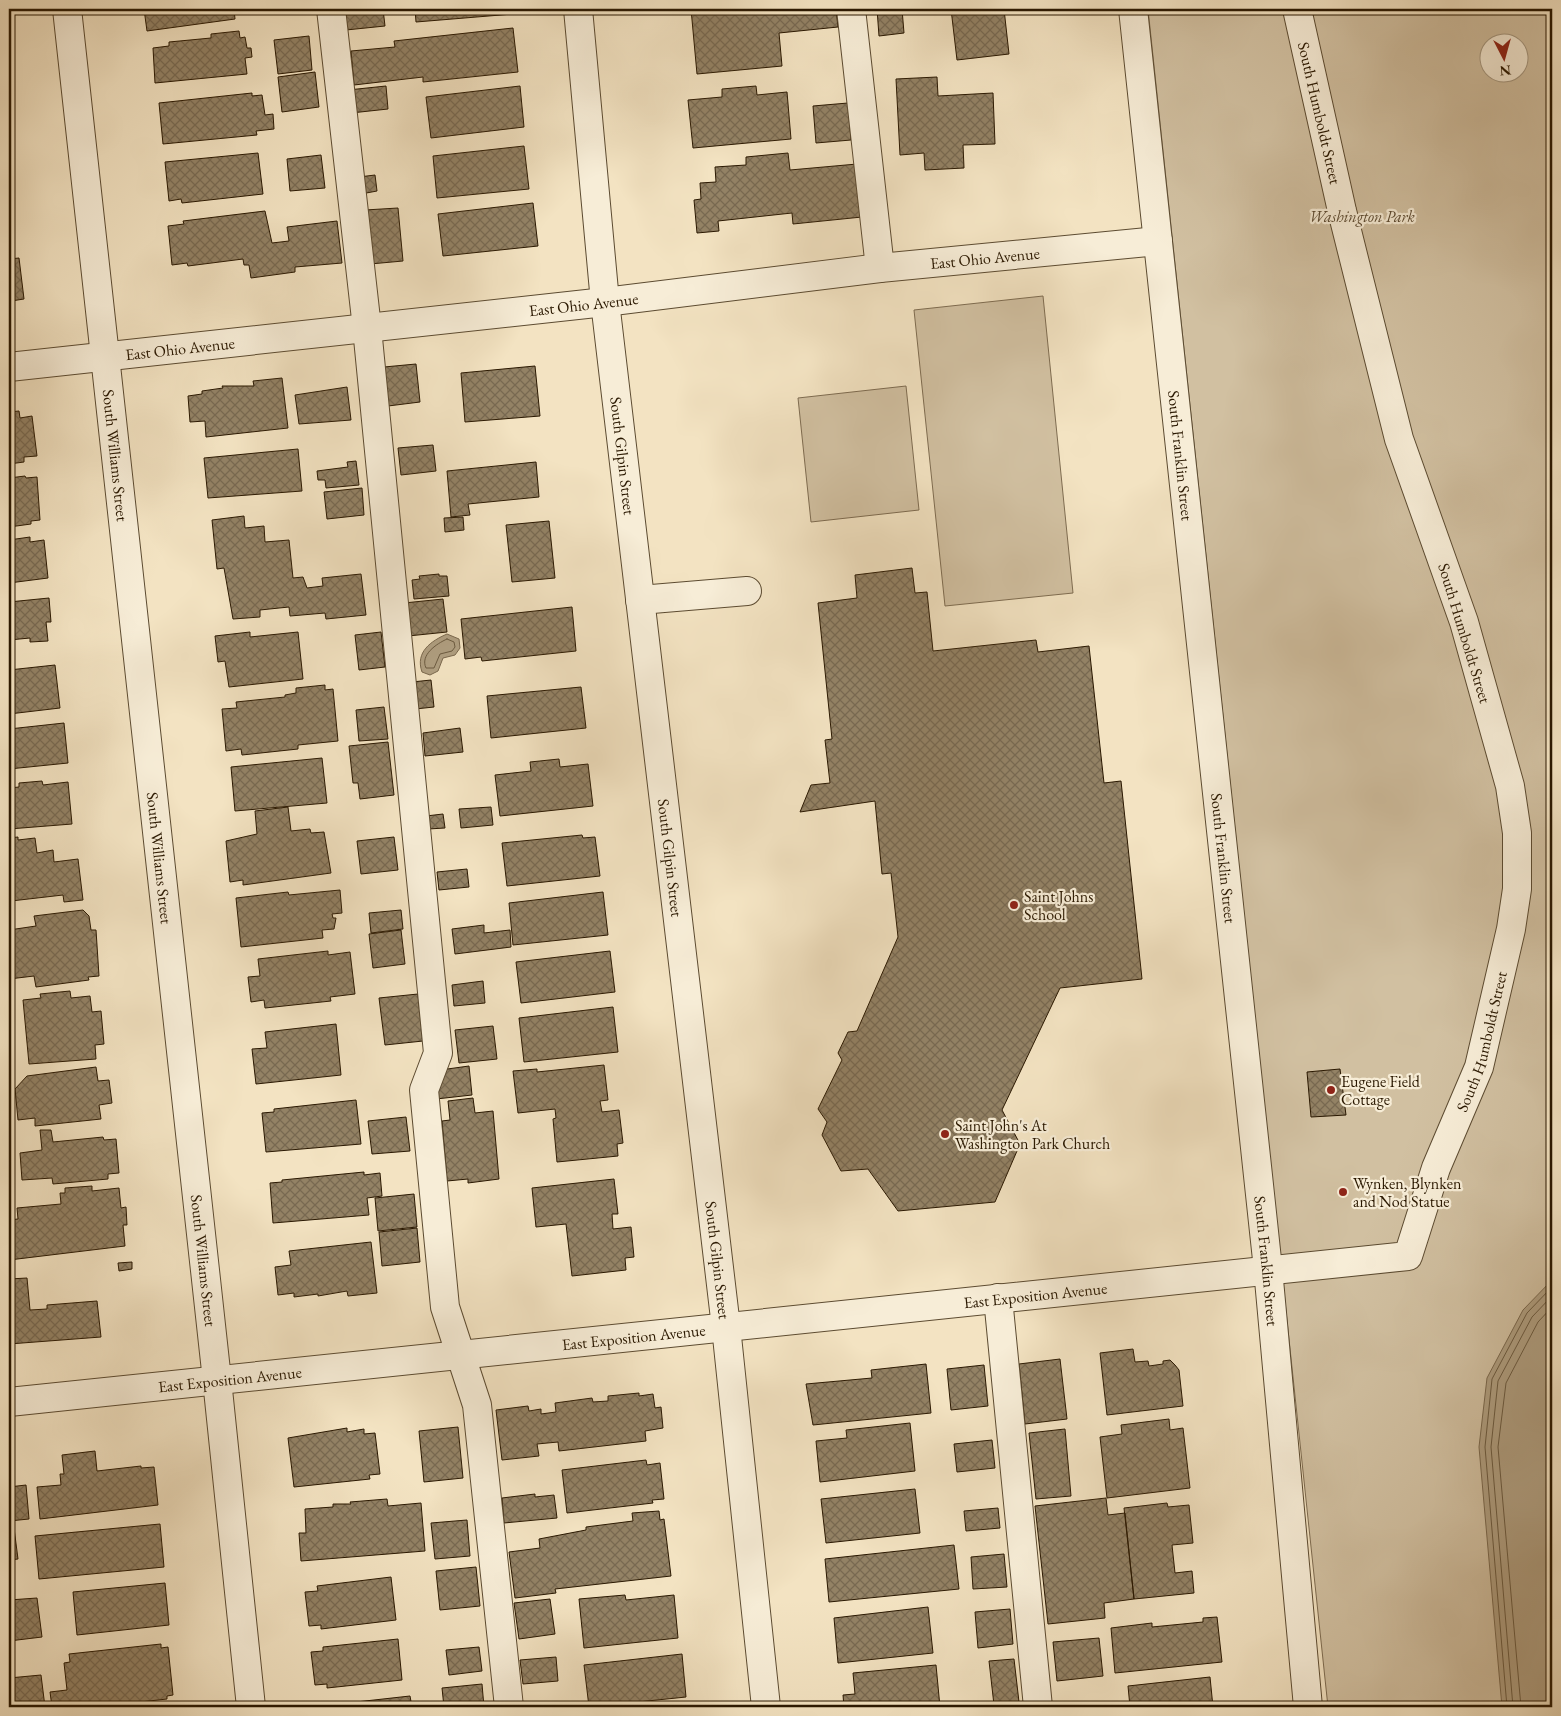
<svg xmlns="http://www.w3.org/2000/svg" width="1561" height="1716" font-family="'EB Garamond',serif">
<defs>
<pattern id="building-cross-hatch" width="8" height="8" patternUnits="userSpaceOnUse" patternTransform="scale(1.25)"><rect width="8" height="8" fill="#938265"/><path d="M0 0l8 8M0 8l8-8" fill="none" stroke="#786951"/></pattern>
</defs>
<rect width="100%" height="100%" fill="#f3e3c2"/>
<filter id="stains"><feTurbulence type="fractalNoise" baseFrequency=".004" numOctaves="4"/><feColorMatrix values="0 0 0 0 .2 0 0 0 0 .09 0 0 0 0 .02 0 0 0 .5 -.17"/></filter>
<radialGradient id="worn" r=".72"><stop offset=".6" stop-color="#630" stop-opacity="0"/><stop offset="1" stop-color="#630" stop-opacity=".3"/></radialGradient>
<!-- green -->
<path fill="#d1c0a1" stroke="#7e6c51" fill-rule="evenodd" d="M1148 9H1552V1707H1328ZM1488 42H1518V72H1488Z
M1043 296 1073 593 945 606 914 310Z
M906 386 919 510 811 522 798 398Z"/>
<!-- water -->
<path fill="#af9e80" stroke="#7a684d" d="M447 634 459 639 460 648 455 655 443 658 438 671 430 675 422 672C415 652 431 641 447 634Z
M1552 1280V1707H1502L1479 1447 1487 1378 1523 1310Z"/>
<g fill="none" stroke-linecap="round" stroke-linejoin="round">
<!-- shore -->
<path stroke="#6c5b40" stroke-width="1" d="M447 639 454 642 455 647 452 651 440 654 434 668H426C420 655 436 644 447 639Z
M1507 1707 1485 1447 1492 1379 1527 1313 1552 1287
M1513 1707 1491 1447 1498 1381 1532 1317 1552 1296
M1521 1707 1498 1447 1506 1383 1538 1322 1552 1307"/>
</g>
<!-- building -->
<path fill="url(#building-cross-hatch)" stroke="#2a1801" d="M144 9H234L235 19 147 31Z
M344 9H383L385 26 346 30Z
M415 9H512L513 14 416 22Z
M691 9H836L838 27 779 33 782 66 697 74Z
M877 9H902L904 33 879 36Z
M951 9H1004L1009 54 957 60Z
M513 28 518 72 423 82V77L354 85 351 51 395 47 394 41Z
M239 31 240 38 245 37 247 48H251L252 57 245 58 247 74 155 83 153 48 169 46V42L211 38V34Z
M309 36 312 70 278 74 274 40Z
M315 72 319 107 282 112 278 77Z
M937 77 938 96 993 93 995 144 963 145 964 168 925 170 924 153 900 155 896 79Z
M386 86 388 109 351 113 348 90Z
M520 86 524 127 431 138 426 97Z
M756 86 757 95 787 92 791 139 693 148 688 100 722 97V89Z
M252 93V96L262 95 265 115 273 114 274 129 256 131 257 135 163 144 159 103Z
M848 103 851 140 816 143 813 106Z
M524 146 529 189 437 198 433 156Z
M258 153 263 194 182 203 181 199 169 201 165 162Z
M788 153 790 170 857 164 862 217 793 224 792 213 718 221 719 231 697 233 694 200 701 199 700 183 716 182 715 167 746 165V157Z
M321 155 325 188 290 191 287 159Z
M375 175 377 191 361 194 359 177Z
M9 178 12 213H9Z
M533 203 538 246 443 256 438 214Z
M398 208 403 261 370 264 365 210Z
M265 211 272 243 289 241 287 227 337 221 342 263 295 267V272L251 278 249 265H244L243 259 188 266 187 263 172 265 168 226 184 224 183 221Z
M19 258 24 299 11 301 9 304V259Z
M416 364 420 402 388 406 384 367Z
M535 366 540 416 465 422 461 373Z
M282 378 288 428 206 437 205 421 190 422 188 396 202 394V391L223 388 222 386H254L253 381Z
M347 387 351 420 299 424 295 395Z
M19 411 20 418 32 416 37 456 24 457V462L9 464V412Z
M433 445 436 471 401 475 398 448Z
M298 449 302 491 208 498 204 458Z
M356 461 359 485 326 488 325 480H318L317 471 348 467 347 462Z
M536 462 539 497 468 504 470 515 451 517 447 471Z
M25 476 26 478 37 477 40 520 31 521V524L9 527V478Z
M362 488 364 515 327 519 324 492Z
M244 516 245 528 264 526 265 542 289 540 293 578 303 577 307 588 323 586 322 578 361 574 366 615 326 619 325 613 290 616 289 607 260 610V617L233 619 224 568 217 569 212 520Z
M463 517 464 530 445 532 444 518Z
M549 521 555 578 512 582 506 525Z
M30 537V542L44 540 48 578 9 583V540Z
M912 568 915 593 927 592 933 651 1036 640 1038 652 1089 646 1104 783 1121 781 1142 979 1060 988 1002 1110 1020 1144 995 1202 898 1211 868 1169 841 1171 822 1135 827 1122 818 1109 842 1060 838 1053 848 1032 857 1031 898 937 891 873 882 874 875 801 800 812 811 785 830 783 825 740 832 739 818 603 857 598 855 575Z
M439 574V576H447L449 596 414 599 412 580 420 579 419 576Z
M49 598 51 622H46L48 641 30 642V638L9 640V602Z
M443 599 447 632 408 636 404 603Z
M572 607 576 651 482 661 481 657 465 659 461 619Z
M250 632V637L298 632 303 679 229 687 225 661 218 662 215 636Z
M381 632 385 667 359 670 355 635Z
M55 665 60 708 9 714V670Z
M431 680 434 707 415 709 412 682Z
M325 685V690L333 689 338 741 298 745V749L242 755 241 749 226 751 222 709 237 708 236 702 285 697V695L296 693V688Z
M581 687 586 728 491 738 487 696Z
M384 707 388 739 359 741 356 710Z
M64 723 68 763 9 769V729Z
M460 728 463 752 425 756 423 733Z
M388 742 394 795 360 799 358 783H353L349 746Z
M322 758 327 803 235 811 231 767Z
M559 759 560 767 588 764 593 806 500 816 495 775 531 771 530 762Z
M42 781 43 785 68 782 72 824 9 829V788L19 787V783Z
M288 807 291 831 310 829 311 833 324 832 331 873 243 885V880L230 882 226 841 257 834 255 811Z
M491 807 493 825 461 828 459 809Z
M443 814 445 828 428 829 426 816Z
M582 835 583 838 595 837 600 876 507 886 502 843Z
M18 837V840L35 838 37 853 53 850 54 862 78 859 83 900 64 902 63 895 11 901 9 838Z
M394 837 398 870 361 874 357 841Z
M467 869 469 887 439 890 437 872Z
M340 890 342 913 332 914 333 918H336L334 929 322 930 323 938 241 947 236 898 288 892 289 895Z
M603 892 608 935 513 945 509 903Z
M83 910 89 916 91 930H96L99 976 88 977 89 980 36 987 34 976 9 979V930L36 926 34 916Z
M401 910 403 929 371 933 369 913Z
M484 925V933L510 930 511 947 455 954 452 929Z
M401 930 405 964 373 968 369 934Z
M328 951V955L350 952 355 994 330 997 331 1001 265 1008 264 1000 251 1002 248 977 260 976 258 959Z
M610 951 615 992 521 1003 516 962Z
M483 981 485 1003 454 1006 452 985Z
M70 991 71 998 90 996 92 1012 101 1011 104 1044 95 1045 96 1059 29 1064 23 1000 41 998 40 994Z
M418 994 423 1041 385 1045 379 998Z
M613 1007 618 1052 524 1062 519 1018Z
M336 1024 341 1075 256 1084 252 1049 267 1048 265 1032Z
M493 1026 497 1059 459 1063 455 1030Z
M604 1065 608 1100 600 1101 602 1112 619 1110 623 1143 617 1144 618 1156 557 1162 553 1119 556 1118 555 1109 518 1113 513 1071 537 1069V1072Z
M469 1066 472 1095 436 1099 433 1071Z
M96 1067 98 1081 109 1080 112 1103 99 1105 101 1119 35 1126V1118L18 1120 15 1089 27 1076Z
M1340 1069 1346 1115 1311 1117 1307 1072Z
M473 1098 475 1113 493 1111 499 1179 468 1183V1179L447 1181 442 1121 450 1120 448 1101Z
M356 1100 361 1144 266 1152 262 1113 274 1112V1109Z
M406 1117 410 1151 372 1154 368 1121Z
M40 1130H51L53 1142 103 1137 104 1140 116 1139 119 1173 108 1174V1179L53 1184 52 1178 22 1180 20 1153 42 1150Z
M364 1172V1175L380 1173 382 1196 367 1198 369 1215 273 1223 270 1183 282 1182V1180Z
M614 1179 618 1214H612L613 1229 631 1227 634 1257 625 1258 626 1270 572 1276 566 1224 536 1227 532 1188Z
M92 1186V1191L119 1188 121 1208 126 1207 127 1225H123L125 1246 9 1260V1213V1220L18 1219 17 1208 61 1204 60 1193H65V1188Z
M414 1194 417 1227 378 1231 375 1198Z
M417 1228 420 1262 382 1266 379 1232Z
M371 1242 377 1293 348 1296 347 1291 318 1296V1294L294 1297V1293L278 1295 275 1267 291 1265 289 1251Z
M132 1262V1269L119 1271 118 1263Z
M27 1278 30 1310 47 1309V1305L97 1301 101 1337 9 1344V1279Z
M1133 1349 1135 1362 1148 1361 1149 1366 1163 1364V1361L1170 1360 1175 1365 1179 1370 1183 1406 1107 1415 1100 1353Z
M1060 1359 1067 1419 1025 1424 1019 1364Z
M926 1364 931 1413 813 1425 806 1384 872 1378 871 1370Z
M984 1365 988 1406 951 1410 947 1369Z
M639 1393V1396L653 1394 655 1408 661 1407 663 1428 645 1431 646 1441 559 1451 558 1442 537 1444 539 1456 502 1460 496 1410 528 1406 529 1411 541 1409V1414L556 1412 555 1403 592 1398 593 1402 608 1401V1396Z
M1169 1419 1170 1430 1183 1428 1190 1488 1107 1498 1100 1437 1122 1434 1121 1425Z
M910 1423 915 1471 820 1482 816 1441 847 1438 846 1430Z
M458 1427 463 1478 424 1482 419 1431Z
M347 1428V1432L364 1429V1434L375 1433 380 1474 369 1475 370 1479 294 1487 288 1438Z
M1065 1429 1071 1496 1036 1499 1029 1433Z
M992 1440 995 1468 957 1472 954 1444Z
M95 1451 97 1471 141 1466V1468L154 1467 158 1505 40 1519 37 1487 61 1485 60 1474H64L62 1455Z
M646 1460 647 1465 660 1463 664 1499 652 1500 653 1503 567 1513 562 1470Z
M26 1485 29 1519 9 1521V1487Z
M915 1489 920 1533 826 1543 821 1499Z
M535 1494V1497L554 1495 557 1518 504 1523 502 1498Z
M1106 1498 1108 1515 1125 1513 1134 1599 1104 1603 1105 1618 1048 1624 1035 1506Z
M387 1499 388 1506 421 1503 425 1551 301 1561 299 1533H306L305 1509 333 1507V1504H351L350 1502Z
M1167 1503 1168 1507 1189 1505 1193 1543 1172 1545 1175 1573 1192 1571 1194 1593 1134 1599 1124 1508Z
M998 1508 1000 1528 966 1531 964 1511Z
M659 1511 660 1520 664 1519 671 1576 555 1589 556 1593 515 1598 509 1552 540 1548 539 1539 586 1530V1527L633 1521 632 1513Z
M467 1520 470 1556 435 1559 431 1523Z
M160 1524 164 1567 39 1579 35 1536Z
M9 1528H14L18 1559 9 1560Z
M954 1545 959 1589 829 1602 825 1559Z
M1004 1554 1007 1587 973 1589 971 1557Z
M476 1567 480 1606 440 1610 436 1571Z
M391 1577 396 1620 321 1629V1625L309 1626 305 1592 318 1591 317 1586Z
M165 1583 169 1625 77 1635 73 1592Z
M625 1595 626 1600 674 1595 678 1638 584 1648 579 1599Z
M37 1598 42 1637 9 1641V1600Z
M550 1599 555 1634 519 1639 514 1603Z
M928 1607 933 1653 838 1663 834 1618Z
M1010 1609 1013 1644 978 1648 975 1612Z
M1217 1617 1222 1662 1115 1673 1111 1628 1152 1623V1627L1203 1622V1618Z
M1099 1638 1103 1676 1057 1681 1053 1642Z
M398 1639 402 1680 327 1688V1684L315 1685 311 1652 323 1651V1647Z
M161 1644V1648L168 1647 173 1695 167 1696V1699L95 1707H52L50 1692 67 1690 64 1663 70 1662 69 1654Z
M479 1647 482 1671 449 1675 446 1650Z
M682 1654 686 1697 589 1707 584 1665Z
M556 1657 558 1681 523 1684 520 1660Z
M1014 1659 1019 1702 994 1705 989 1661Z
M936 1665 940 1707H844L843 1695 855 1694 853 1673Z
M41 1675 45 1707H9V1678Z
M1210 1677 1213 1707H1130L1128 1686Z
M482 1684 484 1707H444L442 1688Z
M410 1696 412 1707H318L329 1705Z"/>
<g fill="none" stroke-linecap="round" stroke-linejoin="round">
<defs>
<g id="minor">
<path id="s1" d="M67 9 217 1380 251 1707"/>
<path d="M331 9 367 328 438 1053 424 1090 445 1307 477 1405 509 1707"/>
<path id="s2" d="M578 9 605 302 726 1327 766 1707"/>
<path d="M851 9 880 268"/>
<path id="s3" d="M1133 9 1268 1269 1308 1707"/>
<path id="s4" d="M9 367 605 302 880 268 1158 241"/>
<path d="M640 600 747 591"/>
<path d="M998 1298 1038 1707"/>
<path id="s5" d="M9 1402 1408 1256 1436 1168 1479 1067 1511 929 1517 889V833L1510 786 1464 622 1399 439 1342 211 1297 9"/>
</g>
</defs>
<!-- minor casing -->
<use href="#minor" stroke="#5c4b31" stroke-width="30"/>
<!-- minor -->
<use href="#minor" stroke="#f7edd7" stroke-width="28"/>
</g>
<!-- markers -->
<g fill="#8f2418" stroke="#f7edd7" stroke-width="2">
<circle cx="1014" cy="905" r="5"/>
<circle cx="1331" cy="1090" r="5"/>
<circle cx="945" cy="1134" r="5"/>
<circle cx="1343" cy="1192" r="5"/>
</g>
<g text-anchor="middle" stroke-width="4.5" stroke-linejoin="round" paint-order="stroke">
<!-- street labels -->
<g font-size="16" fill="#2a1801" stroke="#f7edd7">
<text transform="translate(1320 113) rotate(77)" y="6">South Humboldt Street</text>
<text dy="6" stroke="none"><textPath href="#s4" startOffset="982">East Ohio Avenue</textPath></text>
<text dy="6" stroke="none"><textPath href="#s4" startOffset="578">East Ohio Avenue</textPath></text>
<text dy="6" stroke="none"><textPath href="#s4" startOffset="172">East Ohio Avenue</textPath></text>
<text dy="6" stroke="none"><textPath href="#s1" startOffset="449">South Williams Street</textPath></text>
<text dy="6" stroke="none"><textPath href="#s3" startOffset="449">South Franklin Street</textPath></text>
<text dy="6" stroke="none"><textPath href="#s2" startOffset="449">South Gilpin Street</textPath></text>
<text transform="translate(1465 633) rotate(73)" y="6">South Humboldt Street</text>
<text dy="6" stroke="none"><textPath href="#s1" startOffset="854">South Williams Street</textPath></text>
<text dy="6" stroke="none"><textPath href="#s2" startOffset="854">South Gilpin Street</textPath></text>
<text dy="6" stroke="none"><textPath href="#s3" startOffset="854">South Franklin Street</textPath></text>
<text dy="6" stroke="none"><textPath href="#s5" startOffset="1634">South Humboldt Street</textPath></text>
<text dy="6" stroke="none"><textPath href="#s1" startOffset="1259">South Williams Street</textPath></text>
<text dy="6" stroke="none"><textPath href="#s2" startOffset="1259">South Gilpin Street</textPath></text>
<text dy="6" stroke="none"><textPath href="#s3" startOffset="1259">South Franklin Street</textPath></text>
<text dy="6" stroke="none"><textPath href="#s5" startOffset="1032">East Exposition Avenue</textPath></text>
<text dy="6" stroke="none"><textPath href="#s5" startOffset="628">East Exposition Avenue</textPath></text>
<text dy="6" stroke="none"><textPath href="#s5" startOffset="222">East Exposition Avenue</textPath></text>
</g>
<!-- park labels -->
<g font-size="16" font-style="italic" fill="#5c4a31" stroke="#f7edd7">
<text x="1362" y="222">Washington Park</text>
</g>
<!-- poi labels -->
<g font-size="16" fill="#2a1801" stroke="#f7edd7" text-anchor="start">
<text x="1024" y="902">Saint Johns<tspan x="1024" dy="18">School</tspan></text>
<text x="1341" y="1087">Eugene Field<tspan x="1341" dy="18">Cottage</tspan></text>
<text x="955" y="1131">Saint John's At<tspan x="955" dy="18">Washington Park Church</tspan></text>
<text x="1353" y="1189">Wynken, Blynken<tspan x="1353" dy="18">and Nod Statue</tspan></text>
</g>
</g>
<!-- margin -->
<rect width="1561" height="1716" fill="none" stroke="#f3e3c2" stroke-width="30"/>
<rect x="10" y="10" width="1541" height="1696" fill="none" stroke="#2a1801" stroke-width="2.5"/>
<rect x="15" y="15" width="1531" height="1686" fill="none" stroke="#2a1801"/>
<!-- north arrow -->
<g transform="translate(1504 58) rotate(174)"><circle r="24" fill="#f7edd7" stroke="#a59881"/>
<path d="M0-4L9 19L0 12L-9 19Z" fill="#8f2418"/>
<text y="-8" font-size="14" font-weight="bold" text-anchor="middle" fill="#2a1801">N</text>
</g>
<rect width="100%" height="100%" filter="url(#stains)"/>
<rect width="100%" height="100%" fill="url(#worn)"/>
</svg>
